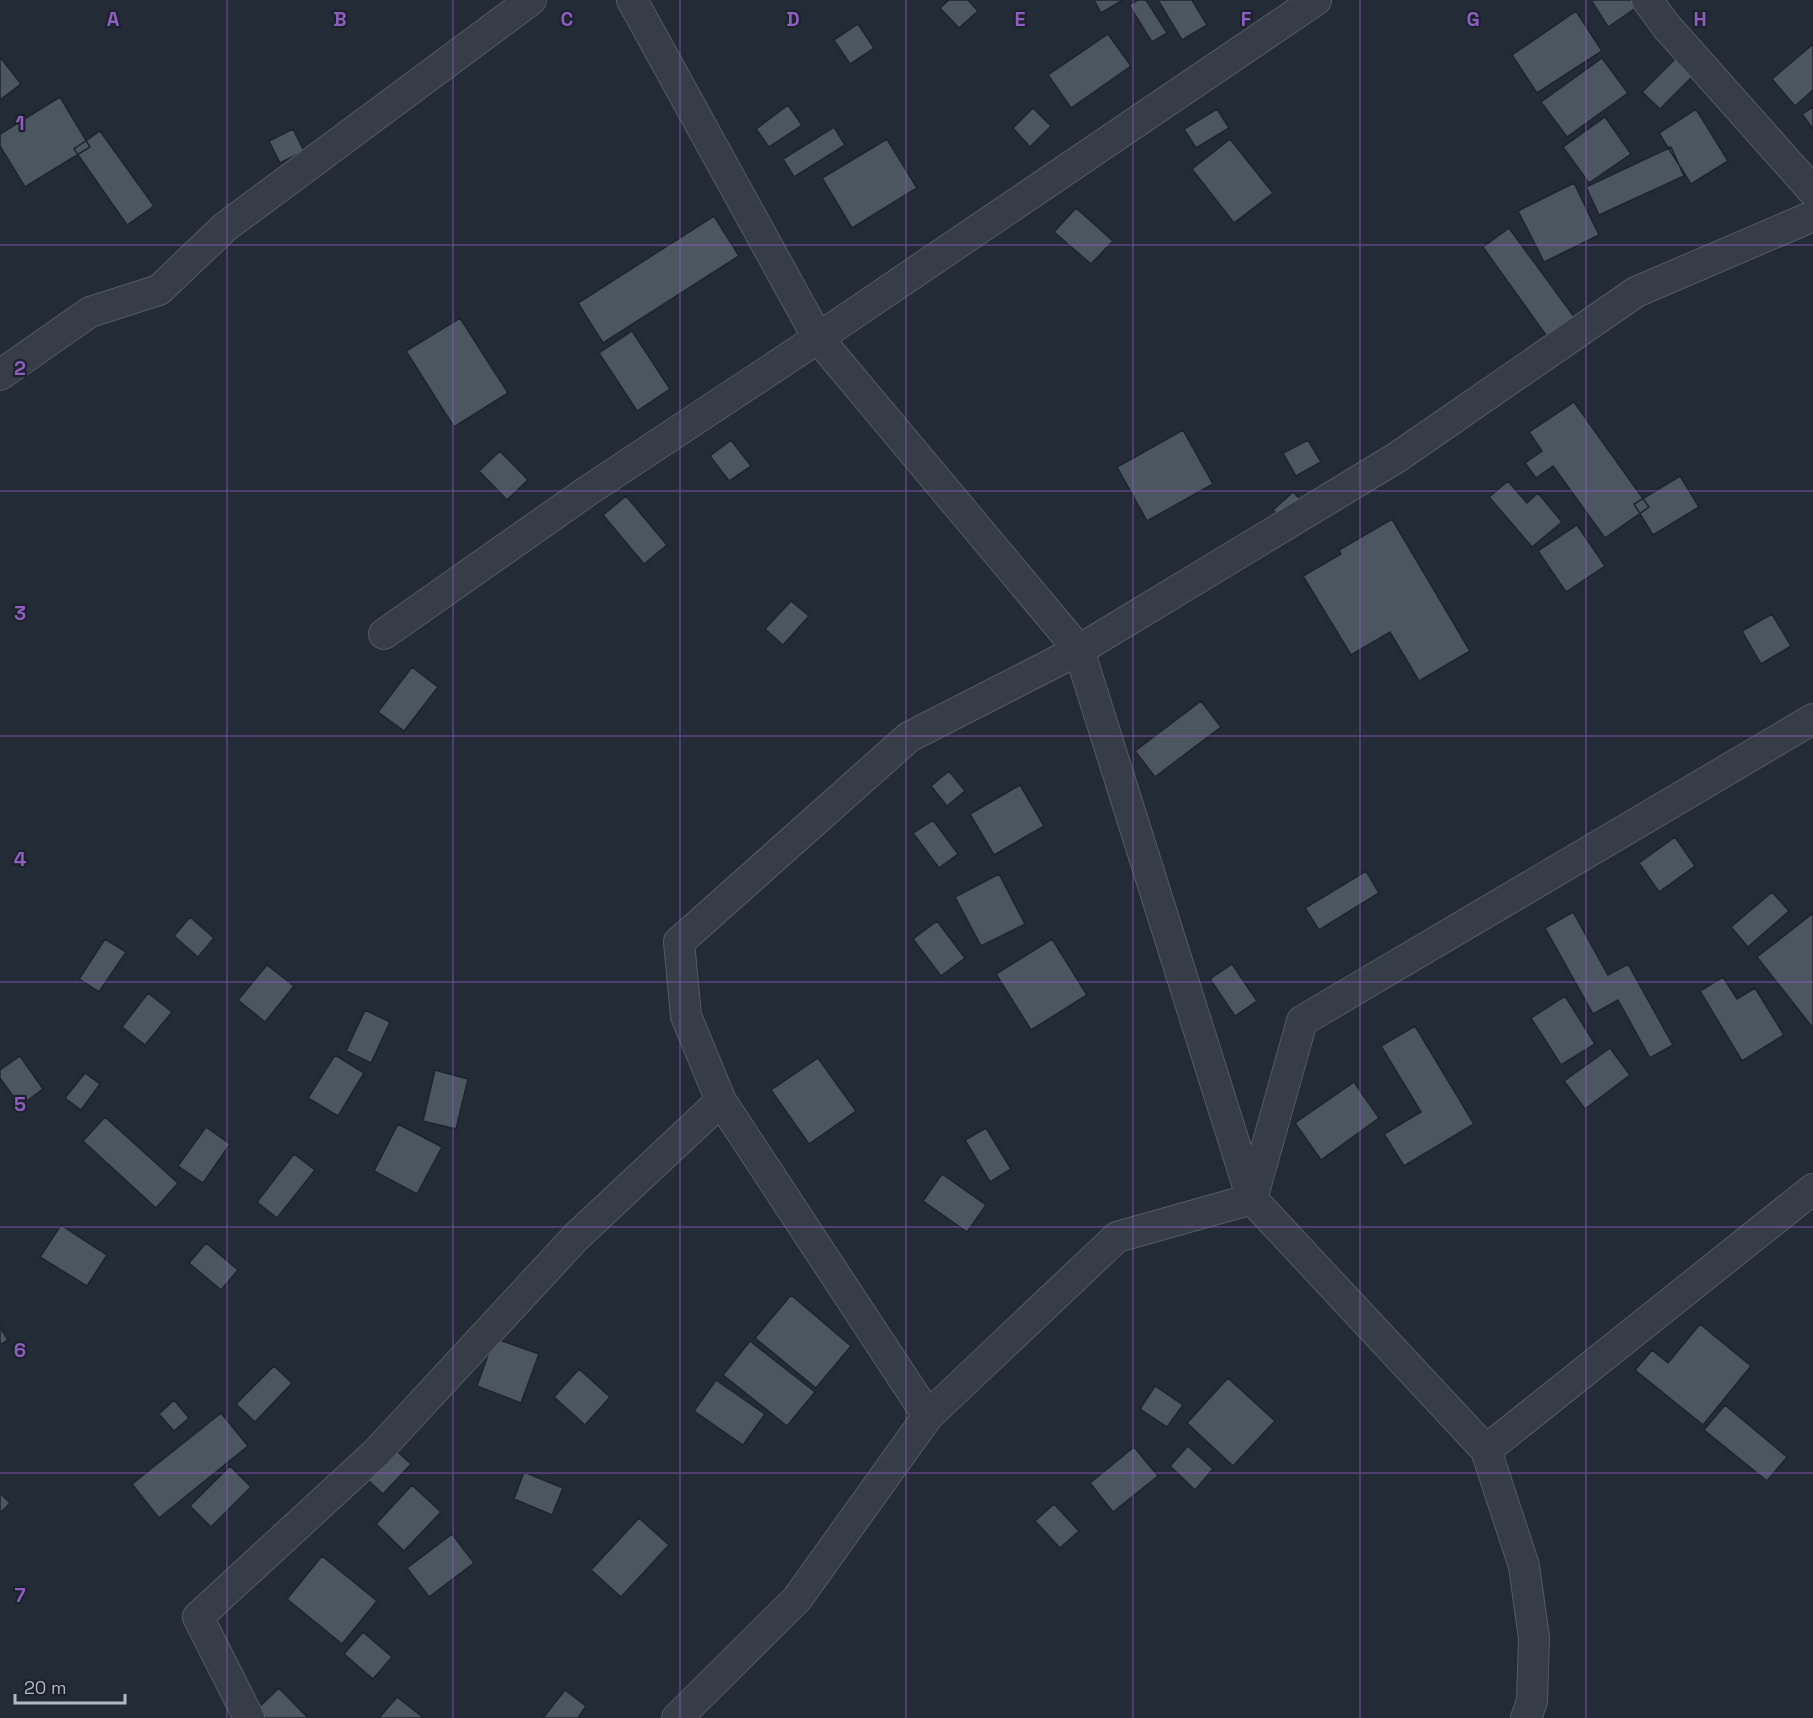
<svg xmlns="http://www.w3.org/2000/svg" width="1813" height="1718" font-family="'Space Grotesk',sans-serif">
<rect width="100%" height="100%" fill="#232c36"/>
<!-- building -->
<path fill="#4c5661" stroke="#1e242d" stroke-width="1.5" d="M949 0H968L978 11 959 28 940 8Z
M1094 0H1123L1101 13Z
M1138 0H1146L1167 33 1152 42 1129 5Z
M1158 0H1192L1207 25 1182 40Z
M1591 0H1637L1640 5 1608 27Z
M1576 11 1602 51 1537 93 1512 55Z
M858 24 874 48 850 64 834 40Z
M1108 34 1131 66 1071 108 1048 75Z
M1813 44V90L1795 106 1772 79Z
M1678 56 1695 74 1660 109 1642 92Z
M0 57 21 84 0 100Z
M1602 58 1628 93 1567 137 1541 102Z
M60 97 90 147 25 187 0 146V134Z
M788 105 802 125 769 147 756 129Z
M1813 107V129L1802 114Z
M1033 108 1051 126 1030 147 1013 128Z
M1217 109 1229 128 1196 148 1184 129Z
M1696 109 1728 161 1691 184 1659 133Z
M1605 117 1631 154 1589 183 1563 147Z
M834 127 845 145 794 177 783 159Z
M293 129 304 151 280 163 269 141Z
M100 131 154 206 127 225 74 149Z
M887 139 917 188 852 228 822 178Z
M1230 139 1273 193 1234 223 1192 169Z
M1671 147 1684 176 1599 215 1586 187Z
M1574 183 1599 235 1544 262 1518 211Z
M1076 208 1113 241 1091 264 1054 232Z
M714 216 739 256 603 343 578 303Z
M1509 228 1575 318 1548 338 1483 247Z
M460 318 508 393 454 427 406 351Z
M632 331 670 389 637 411 599 353Z
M1574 402 1649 507 1605 538 1553 466 1536 478 1525 463 1542 451 1529 432Z
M1183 430 1213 484 1147 521 1117 467Z
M731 440 751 466 729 481 710 456Z
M1308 440 1321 462 1296 476 1283 453Z
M500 451 528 480 507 500 479 471Z
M1680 476 1699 507 1653 535 1634 504Z
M1508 481 1527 503 1538 493 1562 522 1532 547 1489 497Z
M1293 492 1305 504 1285 523 1273 510Z
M626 496 667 545 644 564 603 515Z
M1392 519 1470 651 1419 681 1390 632 1351 655 1303 576 1341 554 1339 550Z
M1577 525 1605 566 1566 592 1538 551Z
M791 601 809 616 783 645 765 629Z
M1772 614 1791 646 1761 664 1742 631Z
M412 667 438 687 404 731 378 712Z
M1201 701 1221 727 1155 777 1135 751Z
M949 771 965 791 947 806 931 786Z
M1020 785 1044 826 994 855 970 814Z
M933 820 958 854 939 868 913 833Z
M1675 837 1695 866 1659 892 1639 863Z
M1366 871 1379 893 1319 930 1305 908Z
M999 874 1025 924 981 946 955 897Z
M1772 892 1789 911 1748 947 1731 927Z
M1573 912 1608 975 1628 964 1673 1045 1650 1058 1618 1000 1593 1014 1545 928Z
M1813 913V1028L1757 957Z
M190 917 214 938 198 957 174 936Z
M937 921 965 958 941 976 913 939Z
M105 939 126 952 99 992 79 979Z
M1052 939 1087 995 1031 1030 996 974Z
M1232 964 1257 1001 1235 1016 1210 979Z
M267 965 294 986 265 1022 238 1000Z
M1723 977 1737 999 1755 988 1784 1035 1742 1061 1700 991Z
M148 993 172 1012 145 1045 122 1027Z
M1565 996 1595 1044 1561 1065 1531 1018Z
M365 1010 390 1022 371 1063 346 1051Z
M1415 1026 1474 1124 1404 1166 1384 1134 1421 1112 1381 1046Z
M1610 1048 1630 1075 1585 1109 1564 1081Z
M335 1055 364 1073 338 1116 308 1098Z
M20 1056 43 1089 20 1106 0 1078V1070Z
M818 1058 856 1111 809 1144 771 1090Z
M435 1070 468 1079 456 1129 423 1121Z
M85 1073 100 1084 81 1110 65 1098Z
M1354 1082 1379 1118 1321 1160 1295 1123Z
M105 1117 178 1183 156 1208 83 1141Z
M398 1124 442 1147 417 1194 374 1171Z
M206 1127 230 1144 203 1183 178 1166Z
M986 1128 1011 1169 990 1182 965 1140Z
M294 1154 315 1170 277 1218 257 1202Z
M942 1174 986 1205 967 1232 923 1201Z
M61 1225 107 1255 87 1286 40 1257Z
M206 1243 238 1270 221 1290 189 1263Z
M791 1295 851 1346 816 1388 755 1338Z
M1700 1324 1751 1366 1703 1425 1635 1370 1652 1350 1668 1363Z
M0 1327 8 1340 0 1345Z
M494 1338 539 1354 521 1403 477 1386Z
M750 1341 815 1392 787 1426 723 1375Z
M274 1366 292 1383 255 1422 236 1404Z
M579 1369 610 1397 585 1425 554 1397Z
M1228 1378 1275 1421 1233 1466 1187 1423Z
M716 1380 765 1414 743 1445 694 1411Z
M1155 1386 1183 1405 1167 1427 1140 1409Z
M174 1400 189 1418 174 1431 159 1414Z
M1725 1405 1787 1457 1767 1481 1704 1430Z
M221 1413 248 1446 159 1518 132 1484Z
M376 1432 411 1464 383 1494 348 1462Z
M1188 1446 1213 1469 1195 1490 1170 1466Z
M1134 1447 1158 1476 1113 1512 1090 1483Z
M230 1466 251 1487 211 1527 190 1506Z
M524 1472 563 1488 552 1515 514 1499Z
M412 1485 441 1512 404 1551 376 1524Z
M0 1493 10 1503 0 1513Z
M1054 1504 1079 1531 1060 1548 1035 1521Z
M639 1518 669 1545 621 1597 591 1570Z
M452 1534 474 1563 429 1597 407 1568Z
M322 1556 377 1601 342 1644 287 1599Z
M363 1632 392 1657 373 1679 344 1654Z
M279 1688 308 1718H264L256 1710Z
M565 1690 586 1706 578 1718H543Z
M397 1697 424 1718H379Z"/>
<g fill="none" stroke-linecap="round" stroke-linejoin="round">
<defs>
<path id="minor" d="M632 0 818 338 1079 650 1252 1199 1486 1450 1524 1566 1534 1638 1532 1701 1526 1718
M1647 0 1667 27 1813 191
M0 375 90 312 159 290 225 227 531 0
M384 634 586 492 818 338 1316 0
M928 1416 721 1101 686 1016 679 942 909 737 1079 650 1396 458 1636 292 1813 216
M1486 1450 1813 1189
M249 1718 198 1617 376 1453 576 1237 721 1101
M677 1718 797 1599 928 1416 1117 1237 1252 1199 1302 1021 1813 719"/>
</defs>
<!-- minor casing -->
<use href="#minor" stroke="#545b64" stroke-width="32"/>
<!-- minor -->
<use href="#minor" stroke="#363d46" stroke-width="30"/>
</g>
<!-- grid -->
<path fill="none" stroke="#8e5dc0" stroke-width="1.5" stroke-opacity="0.55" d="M227 0V1718M453 0V1718M680 0V1718M906 0V1718M1133 0V1718M1360 0V1718M1586 0V1718M0 245H1813M0 491H1813M0 736H1813M0 982H1813M0 1227H1813M0 1473H1813"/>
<g font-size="20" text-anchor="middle" font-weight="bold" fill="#8e5dc0" stroke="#1c222b" stroke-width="4.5" stroke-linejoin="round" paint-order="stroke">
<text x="113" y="26">A</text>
<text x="340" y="26">B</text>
<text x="567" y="26">C</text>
<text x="793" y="26">D</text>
<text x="1020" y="26">E</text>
<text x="1246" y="26">F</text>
<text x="1473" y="26">G</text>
<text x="1700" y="26">H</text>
<text x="20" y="130">1</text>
<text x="20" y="375">2</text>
<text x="20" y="620">3</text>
<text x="20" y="866">4</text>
<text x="20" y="1111">5</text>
<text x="20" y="1357">6</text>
<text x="20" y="1602">7</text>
</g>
<!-- scale -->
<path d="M15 1694v9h110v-9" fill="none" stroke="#b1b8c3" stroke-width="3"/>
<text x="24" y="1694" font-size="18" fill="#b1b8c3" stroke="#1c222b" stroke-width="4.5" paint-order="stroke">20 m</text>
</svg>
